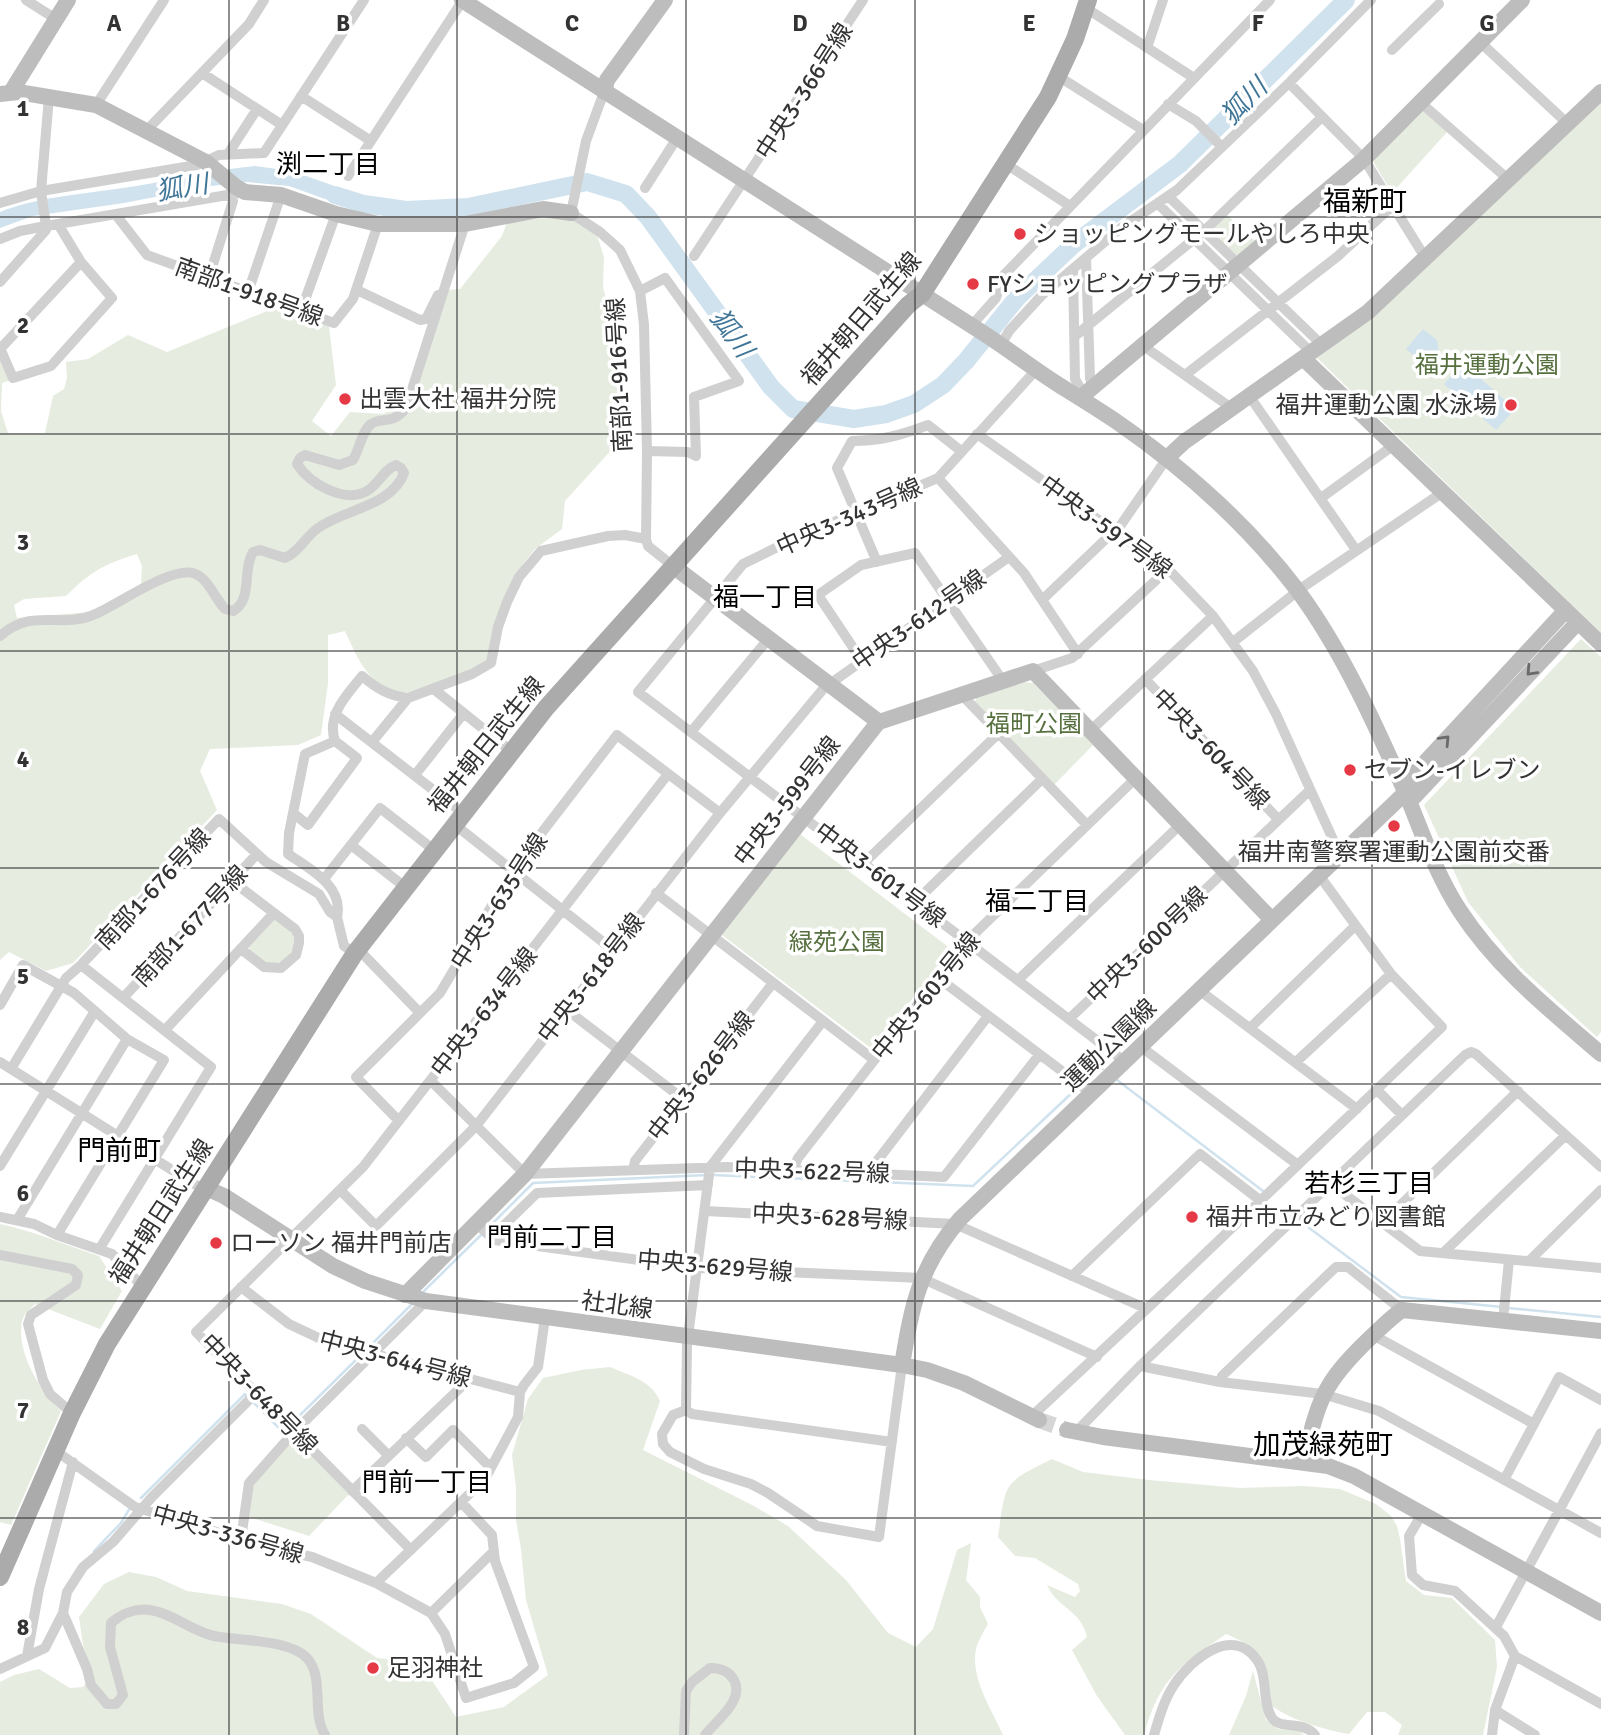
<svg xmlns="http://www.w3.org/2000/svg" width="1601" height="1735" font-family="Signika,'Noto Sans JP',sans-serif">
<rect width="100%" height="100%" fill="#fff"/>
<!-- green -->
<path fill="#e6ecdf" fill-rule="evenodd" d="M1601 99V633L1317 358 1371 319Z
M1420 110 1425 111 1448 131 1392 193 1374 163V156Z
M1226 214 1256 242 1241 255H1234L1212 233V227Z
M538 215 574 220 597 235 604 257 603 287 613 325 621 373 623 399 615 446 565 501 562 529 535 549 524 563 487 660 481 666 410 692C372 695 359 661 345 631L328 635V683L321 735 298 745 210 749 200 771 217 810 73 963 46 971 9 952 0 960V357L11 380 2 383 1 411 8 433H45L53 396 64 389 67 378 66 362 88 359 128 335 167 352 277 307 329 326 336 385 312 421 331 436 350 412 383 414 395 408 411 407 448 290 460 289 502 236 507 222ZM137 554 142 566 141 584 91 612 17 618 14 605 24 599 66 596C90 572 104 564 137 554Z
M1581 639 1601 657V1032L1597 1037 1520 967 1468 902 1424 805Z
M1024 682 1033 683 1093 745 1054 785 975 702 976 698Z
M800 834 951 949 874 1048 872 1049 722 935Z
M274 920H278C297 936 300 941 285 962L265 964 249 951V947Z
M0 1224C34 1231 65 1245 99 1256L122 1291 100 1329 35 1304C30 1309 24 1314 22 1321 16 1353 40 1391 61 1411L11 1525 0 1522Z
M610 1367C629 1375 652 1381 660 1401L643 1450 752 1505 788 1526 846 1580 888 1633 916 1647 933 1629 957 1550 971 1543 966 1580 980 1597V1607L988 1624C984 1631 978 1641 976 1649 970 1678 992 1710 1003 1735H0V1682L14 1675 39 1669 70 1688 83 1687 92 1674 83 1645 79 1617 104 1584 129 1572 156 1577 187 1591 282 1604 311 1614 377 1658 415 1662 431 1679 456 1717 504 1707 548 1675 526 1600 521 1549 516 1520V1487L512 1455 528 1399 543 1378 581 1370Z
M292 1440H297L349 1494 309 1536 249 1517 253 1485Z
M1052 1459 1083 1472 1149 1480 1240 1488 1304 1486 1340 1489 1376 1504 1390 1515 1397 1526 1400 1539 1406 1581 1424 1595 1452 1598 1495 1640 1497 1667 1483 1735H1398L1402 1725 1385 1712H1367L1349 1734C1325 1730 1291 1720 1272 1706 1266 1665 1268 1651 1226 1634 1180 1665 1159 1679 1144 1735H1125L1097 1696 1072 1650 1087 1637C1081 1610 1057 1608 1047 1585L1075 1597 1080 1591 1078 1584 1035 1558 1015 1556 998 1537C1006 1483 1001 1484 1052 1459Z
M1253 1671 1266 1720 1278 1729 1300 1731 1304 1735H1229L1246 1696Z"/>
<!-- water -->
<path fill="#cfe2ee" d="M255 166 292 171 357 194 353 209 289 186 247 182 211 186 124 203 33 216 0 228V212C38 197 76 195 116 189 163 183 208 170 255 166Z
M1423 329 1437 340 1439 353 1432 361 1419 360 1406 349Z
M1463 363 1515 409 1496 430 1444 384Z"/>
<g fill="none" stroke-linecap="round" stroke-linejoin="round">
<!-- stream -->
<path stroke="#cfe2ee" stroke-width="2.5" d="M1117 1080 1263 1191
M1083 1082 1099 1066 1103 1069
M713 1175 973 1186 1076 1089
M1300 1221 1401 1297 1502 1307
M490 1226 533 1183 707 1175
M423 1292 481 1235
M1508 1308 1601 1317
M369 1347 414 1302
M254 1403 283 1432 284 1430
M293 1422 359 1357
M141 1498 245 1394 246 1396
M94 1551 121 1523 130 1508"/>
<!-- river -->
<path stroke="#cfe2ee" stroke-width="18" d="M335 195 364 204 406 210 468 207 587 182 626 194 648 217 771 387 793 409 854 419 886 414 914 404 943 385 966 361 1017 298 1074 244 1180 164 1346 0"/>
<!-- secondary-tunnel -->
<path stroke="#d6d6d6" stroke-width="16" stroke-dasharray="16 8" stroke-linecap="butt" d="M1039 1420 1067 1430"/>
<!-- street -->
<path stroke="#d0d0d0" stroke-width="10" d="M26 0 56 19
M1086 8 1194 78
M1480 42 1568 124
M1147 48 1163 0
M1392 50 1439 4
M202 73 282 125
M1058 76 1143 130
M1289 83 1364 159 1426 259
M604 92 586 141 571 213 600 232 620 250 640 291 644 325 647 451 646 539 648 546 673 566
M301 96 371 141
M1420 102 1509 180
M1168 104 1196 121 1222 147
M96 105 164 0
M146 131 249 24 264 0
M228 154 257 109
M1006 164 1070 206
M348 176 463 0
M645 188 677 138
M1168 196 1322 345
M0 203 41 191 197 165 219 155 264 153 364 0
M1158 204 1312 353
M116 215 147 255 334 323 353 299 378 224
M0 239 20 231 46 226 41 191 49 97
M694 256 863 0
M1086 258 1090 378 1093 388
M1073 269 1075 379 1084 395
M209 277 233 201 230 195
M0 282 46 230V226L245 192
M357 290 420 320 426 319 438 295
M640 291 665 278 739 381 694 397 696 456 688 452 647 451
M248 292 281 195
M301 311 336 214
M972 325 996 298 1003 276 1270 0
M1075 336 1204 231 1322 117
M1001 345 1009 331 1042 295 1121 228 1177 190 1289 83 1371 0
M1142 345 1233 409
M0 348 13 378 51 366 112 298 81 262 58 224
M0 349 81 262
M1036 370 938 478 796 538 743 564 638 692 1124 1061
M1185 375 1338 256 1393 205
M1250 397 1356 550
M977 434 1168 569 1213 616 1253 671 1276 714 1340 855
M938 478 1024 573 1078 654
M1321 498 1394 445
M877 562 837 468 852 441C880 441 902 435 928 425L961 451
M1042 600 1110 535 1116 532 1167 458
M0 636C33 607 60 629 93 615 116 606 169 567 193 573 208 577 215 599 225 609L233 611C253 600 242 570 253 552L260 550 285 558C299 552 305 537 318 528 345 509 392 506 404 473L401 468 396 465C383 470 379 484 367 491 344 504 309 483 297 464L300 458 305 455 339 465 353 460C359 450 362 431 371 424 384 416 391 426 406 408L465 224
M1233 642 1303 587 1443 492
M862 661 818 595 861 565 915 553 1003 681
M1033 671 1072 658 1168 569
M1145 679 1278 819
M435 690 511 751
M961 694 1087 825
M335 714 463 813
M1090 731 1213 616
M691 732 769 638
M335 741C326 715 347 695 362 676 376 688 389 696 408 698L472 674 491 663 498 627 507 602 519 577 541 551 608 536 625 535 646 539
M335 741 305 754 289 833 288 854C310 869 344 886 337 917
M372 742 408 698
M415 775 464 713
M293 813 308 825 357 758 335 741
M454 824 613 950
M351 845 405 887
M864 863 999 733
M324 879 380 808 434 850
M232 881 295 929 299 936V943L296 955 281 968 264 967 241 949
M656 893 873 1059
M915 902 1042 779
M358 949 420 1013
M937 977 1091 1093
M1018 980 1180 825
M1199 990 1357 1109
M123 998 257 854
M0 1005 23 965 74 993 127 1039 164 1060 57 1235
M567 1010 683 1099
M1069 1019 1310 790
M823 1021 710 1167 687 1344 686 1410 692 1414 892 1442
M1250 1028 1355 926
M165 1030 274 913
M1140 1046 1298 1165
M0 1062 196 1185 206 1188
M1296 1062 1391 974
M11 1069 66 978 81 965
M431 1081 525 1174 727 1167 944 1177 1039 1055
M1377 1090 1402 1115
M399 1121 356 1077 440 993 513 870 617 735 720 813
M0 1166 95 1011
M793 1169 798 1158 967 941 1136 778
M633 1170 635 1161 773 983
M873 1173 874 1165 988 1016
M1331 1184 1420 1251 1601 1268
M340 1190 376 1226 476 1126 720 813 824 688 1009 557
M705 1211 955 1224 1147 1309
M0 1217 34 1224 57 1235 112 1254 142 1286
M17 1220 127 1039
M476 1223 494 1240 697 1268 921 1278 1097 1357
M1382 1223 1518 1091
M491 1238 537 1193 708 1185
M100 1248 211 1067 81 965 219 819 266 862 319 894 330 912 337 917 344 946 355 953
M1443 1253 1566 1135
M0 1255 72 1269 78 1275 76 1285 31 1315 28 1324 43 1380 50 1394 72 1413
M1529 1261 1601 1190
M1072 1276 1200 1154 1261 1201
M241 1287 289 1324 325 1341 520 1392
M1503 1320 1509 1260
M1373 1335 1534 1424
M1141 1365 1145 1367 1220 1382 1323 1394 1379 1411 1601 1533
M1220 1382 1222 1376 1336 1267H1348L1402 1310
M686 1410 673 1415 662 1434 663 1444 670 1452 704 1469 751 1484 768 1493 817 1526 879 1537 902 1365
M1031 1417 1168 1289 1442 1027 1391 974 1319 875
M362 1429 388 1455
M1076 1432 1141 1365 1465 1055 1471 1052 1476 1054 1601 1167
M406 1438 426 1457 453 1430 490 1467
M56 1451 135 1507 266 1547 312 1557 376 1583 431 1613 445 1634 466 1698 514 1683 534 1667 495 1561 492 1535 461 1502
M1504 1480 1559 1377 1601 1400
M352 1491 460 1388 463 1378
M1422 1514 1409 1536 1412 1575 1423 1585 1455 1591 1504 1636 1515 1656 1495 1710 1492 1735
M241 1539 249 1483 294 1432 426 1301
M411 1550 196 1332 363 1167 668 774
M376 1583 485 1479 518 1417 520 1392 524 1385 538 1367 545 1318
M63 1613 87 1669 91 1685 107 1704H116L123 1695 110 1647 111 1623C121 1614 135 1608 150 1610 172 1613 191 1631 214 1636 239 1641 289 1639 307 1658 325 1678 311 1713 325 1735
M431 1613 494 1551
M1496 1627 1601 1433
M27 1656 39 1589 73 1462
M1515 1656 1601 1704
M0 1669 45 1648 63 1613 67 1592 83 1567 113 1542 152 1497 256 1393
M1495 1710 1535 1735
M684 1735 686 1691 692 1682 710 1668C719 1668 729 1671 734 1680 745 1700 716 1721 705 1735
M1154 1735C1159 1718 1164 1700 1174 1685 1191 1659 1233 1625 1257 1660 1268 1675 1262 1704 1272 1718 1280 1730 1303 1720 1315 1735"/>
<!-- secondary -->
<path stroke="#bdbdbd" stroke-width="16" d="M462 0 980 331C1007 348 1032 368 1059 385 1078 397 1098 409 1117 422 1185 469 1248 525 1298 591 1343 652 1376 726 1407 796 1423 835 1437 876 1460 911 1498 969 1550 1010 1601 1054
M11 92 68 0
M604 92 607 80 665 0
M0 94 18 92 96 105 206 162 236 187 245 192 281 195 336 214 378 224H465L543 209 571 213
M1304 359 1601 644
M1080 398 1364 159 1522 0
M1167 458 1184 442 1368 312 1601 92
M673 566 879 722
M1405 793 1414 797 1578 622
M1405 793 1406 783 1566 610
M206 1188 224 1196 333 1266 365 1281 426 1301 902 1365 927 1370 964 1383 1039 1420
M405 1295 525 1174 876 725 879 722 1033 671 1272 920
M902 1365C912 1305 919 1267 960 1219L1405 793
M1067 1430 1103 1437 1328 1466 1354 1476 1601 1613
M1304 1462C1318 1400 1323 1383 1369 1339 1380 1329 1390 1318 1402 1310L1601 1331"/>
<!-- primary -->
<path stroke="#ababab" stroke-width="18" d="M0 1577 72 1413 107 1344 355 953 546 708 908 305 922 294 1048 97 1075 39 1088 0"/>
</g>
<!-- one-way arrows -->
<defs><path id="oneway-chevron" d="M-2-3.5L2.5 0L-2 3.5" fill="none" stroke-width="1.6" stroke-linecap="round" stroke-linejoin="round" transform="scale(1.75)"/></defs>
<g stroke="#6a6a6a">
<use href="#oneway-chevron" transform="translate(1531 671) rotate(133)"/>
<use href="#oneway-chevron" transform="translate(1445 740) rotate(-47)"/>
</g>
<!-- grid -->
<path fill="none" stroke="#333" stroke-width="2" stroke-opacity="0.55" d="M229 0V1735M457 0V1735M686 0V1735M915 0V1735M1144 0V1735M1372 0V1735M0 217H1601M0 434H1601M0 651H1601M0 868H1601M0 1084H1601M0 1301H1601M0 1518H1601"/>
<!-- markers -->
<g fill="#e63946" stroke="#fff" stroke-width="2.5">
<circle cx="1020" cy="234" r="7"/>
<circle cx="973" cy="284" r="7"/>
<circle cx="345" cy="399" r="7"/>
<circle cx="1511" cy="405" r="7"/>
<circle cx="1350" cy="770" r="7"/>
<circle cx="1394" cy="826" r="7"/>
<circle cx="1192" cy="1217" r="7"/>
<circle cx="216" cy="1243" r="7"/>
<circle cx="373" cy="1668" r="7"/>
</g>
<g text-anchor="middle" stroke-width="7" stroke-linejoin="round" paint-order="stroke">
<!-- street labels -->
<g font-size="24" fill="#333" stroke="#fff">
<text transform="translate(804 91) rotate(-57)" y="8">中央3-366号線</text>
<text transform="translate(249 292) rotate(20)" y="8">南部1-918号線</text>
<text transform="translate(861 319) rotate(-49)" y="8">福井朝日武生線</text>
<text transform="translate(619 375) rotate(-93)" y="8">南部1-916号線</text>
<text transform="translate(849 517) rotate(-24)" y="8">中央3-343号線</text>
<text transform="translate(1106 527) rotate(36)" y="8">中央3-597号線</text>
<text transform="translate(919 620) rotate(-35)" y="8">中央3-612号線</text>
<text transform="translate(486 745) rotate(-51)" y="8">福井朝日武生線</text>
<text transform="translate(1211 749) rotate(46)" y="8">中央3-604号線</text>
<text transform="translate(787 801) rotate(-52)" y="8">中央3-599号線</text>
<text transform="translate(880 875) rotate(37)" y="8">中央3-601号線</text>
<text transform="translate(153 889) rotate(-47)" y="8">南部1-676号線</text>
<text transform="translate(499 901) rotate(-57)" y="8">中央3-635号線</text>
<text transform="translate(190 926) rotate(-47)" y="8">南部1-677号線</text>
<text transform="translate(1147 945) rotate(-44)" y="8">中央3-600号線</text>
<text transform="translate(591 978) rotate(-52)" y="8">中央3-618号線</text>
<text transform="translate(926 996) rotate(-51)" y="8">中央3-603号線</text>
<text transform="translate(484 1012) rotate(-52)" y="8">中央3-634号線</text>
<text transform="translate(1109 1045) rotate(-44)" y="8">運動公園線</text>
<text transform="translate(701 1076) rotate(-52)" y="8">中央3-626号線</text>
<text transform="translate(812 1171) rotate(2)" y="8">中央3-622号線</text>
<text transform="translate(161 1212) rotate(-57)" y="8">福井朝日武生線</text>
<text transform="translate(830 1217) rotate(3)" y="8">中央3-628号線</text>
<text transform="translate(715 1266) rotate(5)" y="8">中央3-629号線</text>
<text transform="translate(617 1305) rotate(8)" y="8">社北線</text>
<text transform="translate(395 1359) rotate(15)" y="8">中央3-644号線</text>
<text transform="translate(259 1394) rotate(46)" y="8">中央3-648号線</text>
<text transform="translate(228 1534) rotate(16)" y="8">中央3-336号線</text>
</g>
<!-- poi labels -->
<g font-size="24" fill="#333" stroke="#fff" text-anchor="start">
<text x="1034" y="242">ショッピングモールやしろ中央</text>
<text x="987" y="292">FYショッピングプラザ</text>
<text x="359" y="407">出雲大社 福井分院</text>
<text x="1497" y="413" text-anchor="end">福井運動公園 水泳場</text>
<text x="1364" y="778">セブン-イレブン</text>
<text x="1394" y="860" text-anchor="middle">福井南警察署運動公園前交番</text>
<text x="1206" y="1225">福井市立みどり図書館</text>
<text x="230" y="1251">ローソン 福井門前店</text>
<text x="387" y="1676">足羽神社</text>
</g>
<!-- park labels -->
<g font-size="24" fill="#56703f" stroke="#fff">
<text x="1487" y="373">福井運動公園</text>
<text x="1034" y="732">福町公園</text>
<text x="837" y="950">緑苑公園</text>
</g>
<!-- water labels -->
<g font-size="26" font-style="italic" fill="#3f7597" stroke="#fff">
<text transform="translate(1244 101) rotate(-45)" y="9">狐川</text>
<text transform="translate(182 187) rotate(-9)" y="9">狐川</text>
<text transform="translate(732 333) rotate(54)" y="9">狐川</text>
</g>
<!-- neighbourhood labels -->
<g font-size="26" fill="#000" stroke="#fff">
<text x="328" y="173">渕二丁目</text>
<text x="765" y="606">福一丁目</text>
<text x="1037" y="910">福二丁目</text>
<text x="1369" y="1192">若杉三丁目</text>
<text x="552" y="1246">門前二丁目</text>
<text x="427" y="1491">門前一丁目</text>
</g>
<!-- quarter labels -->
<g font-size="28" fill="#000" stroke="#fff">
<text x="1365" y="211">福新町</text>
<text x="119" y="1160">門前町</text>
<text x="1323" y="1454">加茂緑苑町</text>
</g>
</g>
<g font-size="23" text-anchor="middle" font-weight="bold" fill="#333" stroke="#fff" stroke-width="7" stroke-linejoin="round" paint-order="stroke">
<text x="114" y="31">A</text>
<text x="343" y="31">B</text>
<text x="572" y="31">C</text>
<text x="800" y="31">D</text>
<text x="1029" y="31">E</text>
<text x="1258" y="31">F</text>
<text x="1487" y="31">G</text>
<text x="23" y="116">1</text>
<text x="23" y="333">2</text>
<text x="23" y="550">3</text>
<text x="23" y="767">4</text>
<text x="23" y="984">5</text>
<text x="23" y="1201">6</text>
<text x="23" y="1418">7</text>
<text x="23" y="1635">8</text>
</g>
</svg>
